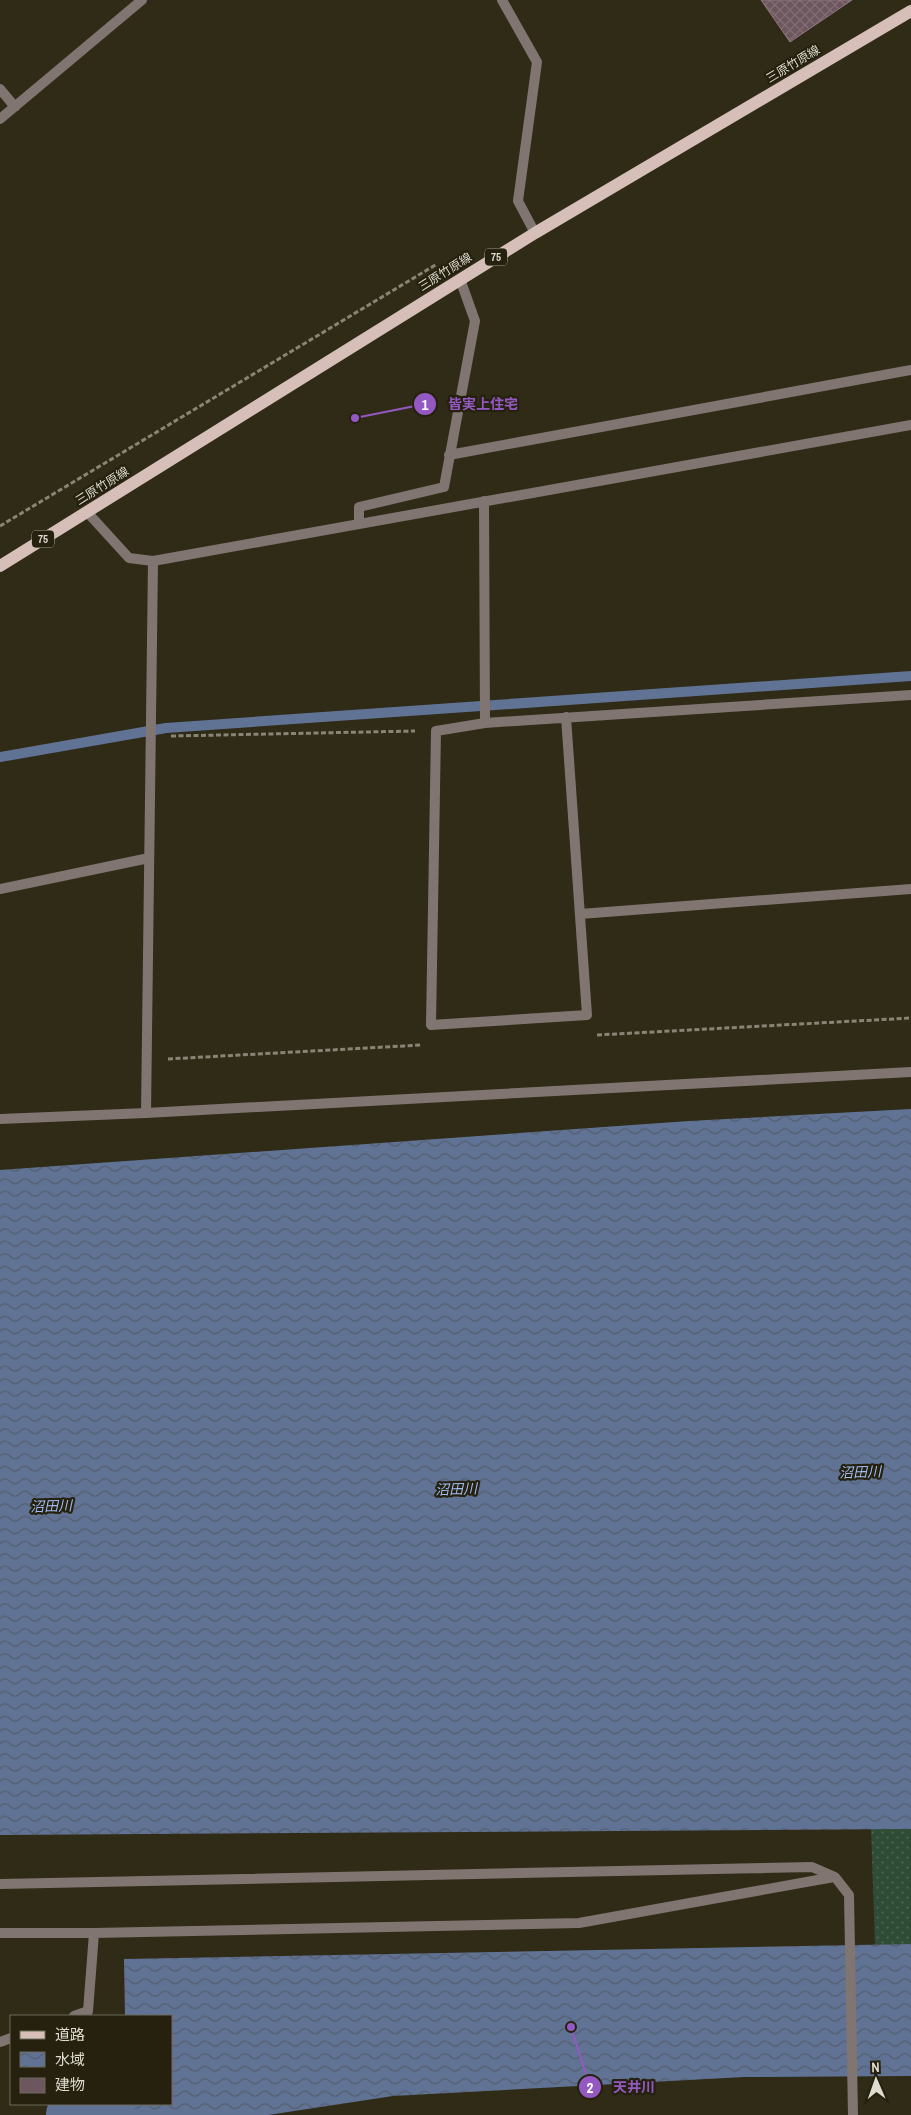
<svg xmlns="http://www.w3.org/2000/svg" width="911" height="2115" font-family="'Archivo Narrow','Noto Sans JP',sans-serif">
<defs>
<pattern id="grass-dots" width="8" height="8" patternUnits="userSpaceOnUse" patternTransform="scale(1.25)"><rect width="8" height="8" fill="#2f4c37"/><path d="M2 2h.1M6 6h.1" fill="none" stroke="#4d6553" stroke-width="1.8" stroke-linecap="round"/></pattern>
<pattern id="water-waves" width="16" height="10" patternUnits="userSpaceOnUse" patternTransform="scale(1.25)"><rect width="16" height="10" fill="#617395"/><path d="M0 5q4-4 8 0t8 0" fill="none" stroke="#545d6e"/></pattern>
<pattern id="building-cross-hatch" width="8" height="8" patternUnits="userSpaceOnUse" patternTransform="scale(1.25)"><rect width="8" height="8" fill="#6d565e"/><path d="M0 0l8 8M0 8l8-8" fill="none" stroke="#816e74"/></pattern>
</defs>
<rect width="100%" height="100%" fill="#2f2b17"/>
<!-- grass -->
<path fill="url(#grass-dots)" d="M871 1829H911V1944L875 1945Z"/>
<!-- water -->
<path fill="url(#water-waves)" d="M911 1109V1829L0 1835V1170L689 1121Z
M911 1944V2076L744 2077 393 2096 268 2115H127V2104H171V2016H125L124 1959Z"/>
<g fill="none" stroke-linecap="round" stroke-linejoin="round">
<!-- stream -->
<path stroke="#617395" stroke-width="10" d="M0 757 166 728 911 676"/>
<!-- river -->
<path stroke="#617395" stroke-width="56" d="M74 2115 107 2104"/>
</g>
<!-- building -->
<path fill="url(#building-cross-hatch)" stroke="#8f767f" d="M761 0H852L790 42Z"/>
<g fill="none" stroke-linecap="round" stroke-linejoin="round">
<!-- path -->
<path stroke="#888575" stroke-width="3" stroke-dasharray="5 2.5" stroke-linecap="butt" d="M0 526 437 264
M171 736 415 731
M597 1035 911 1018
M168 1059 421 1045"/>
<!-- street -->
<path stroke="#807571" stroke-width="10" d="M502 0 537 62 518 201 535 233
M0 89 15 107
M0 119 142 0
M449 455 911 370
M484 501 485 723
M87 512 129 558 153 561 911 425
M359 524V507L444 487 475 321 460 279
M566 717 587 1015 431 1025 436 731 485 723 911 695
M0 889 149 858
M580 914 911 889
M146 1113 153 561
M0 1119 146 1113 911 1072
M0 1884 812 1867 835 1877 849 1895 853 2115
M0 1933H94L579 1923 834 1877
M74 2016 88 2011 94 1933
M0 2042 11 2038"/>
<!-- primary -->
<path stroke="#d6bfb8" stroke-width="12" d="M0 566 535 233 911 11"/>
</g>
<g text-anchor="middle" stroke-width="4.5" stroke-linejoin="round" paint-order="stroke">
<!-- shield labels -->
<g fill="#25210e" stroke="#a6a395" stroke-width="1">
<rect x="485" y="248.5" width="22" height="17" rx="4"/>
<rect x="32" y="530.5" width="22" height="17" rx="4"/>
</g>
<g font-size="11" font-weight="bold" fill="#dedbcf">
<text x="496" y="261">75</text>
<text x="43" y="543">75</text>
</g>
<!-- street labels -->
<g font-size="12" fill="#dedbcf" stroke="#25210e">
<text transform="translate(793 64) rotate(-31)" y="4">三原竹原線</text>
<text transform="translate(445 272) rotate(-32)" y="4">三原竹原線</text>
<text transform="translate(102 486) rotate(-32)" y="4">三原竹原線</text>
</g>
<!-- water labels -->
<g font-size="14" font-style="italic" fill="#a0bef7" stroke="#25210e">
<text transform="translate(860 1472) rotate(-2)" y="5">沼田川</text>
<text transform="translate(456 1489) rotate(-2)" y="5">沼田川</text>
<text transform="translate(51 1506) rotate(-2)" y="5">沼田川</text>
</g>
</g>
<!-- callouts -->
<path fill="none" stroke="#9458c3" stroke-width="2" d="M355 418L425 404M571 2027L590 2087"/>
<g fill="#9458c3" stroke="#25210e" stroke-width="2">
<circle cx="355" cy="418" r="5"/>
<circle cx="571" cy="2027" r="5"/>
<circle cx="425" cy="404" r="12"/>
<circle cx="590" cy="2087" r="12"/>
</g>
<g font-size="15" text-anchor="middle" font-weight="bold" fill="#fff">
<text x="425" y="410">1</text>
<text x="590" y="2093">2</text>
</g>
<g font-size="14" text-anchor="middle" font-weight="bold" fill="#9458c3" stroke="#25210e" stroke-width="4.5" stroke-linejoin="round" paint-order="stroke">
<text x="483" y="409">皆実上住宅</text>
<text x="634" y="2092">天井川</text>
</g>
<!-- legend -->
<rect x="10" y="2015" width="162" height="90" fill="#25210e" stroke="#6f6b5b"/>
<rect x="20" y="2031" width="25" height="8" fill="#d6bfb8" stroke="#6f6b5b"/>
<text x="55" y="2040" font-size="15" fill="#dedbcf">道路</text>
<rect x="20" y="2052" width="25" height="15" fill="url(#water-waves)" stroke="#6f6b5b"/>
<text x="55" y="2065" font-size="15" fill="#dedbcf">水域</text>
<rect x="20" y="2078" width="25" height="15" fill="#6d565e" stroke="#6f6b5b"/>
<text x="55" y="2090" font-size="15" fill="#dedbcf">建物</text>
<!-- north arrow -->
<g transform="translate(876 2080) rotate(358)" stroke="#25210e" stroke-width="4" paint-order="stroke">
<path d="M0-4L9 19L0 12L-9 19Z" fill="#dedbcf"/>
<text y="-8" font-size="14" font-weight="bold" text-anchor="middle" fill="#dedbcf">N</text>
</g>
</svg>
